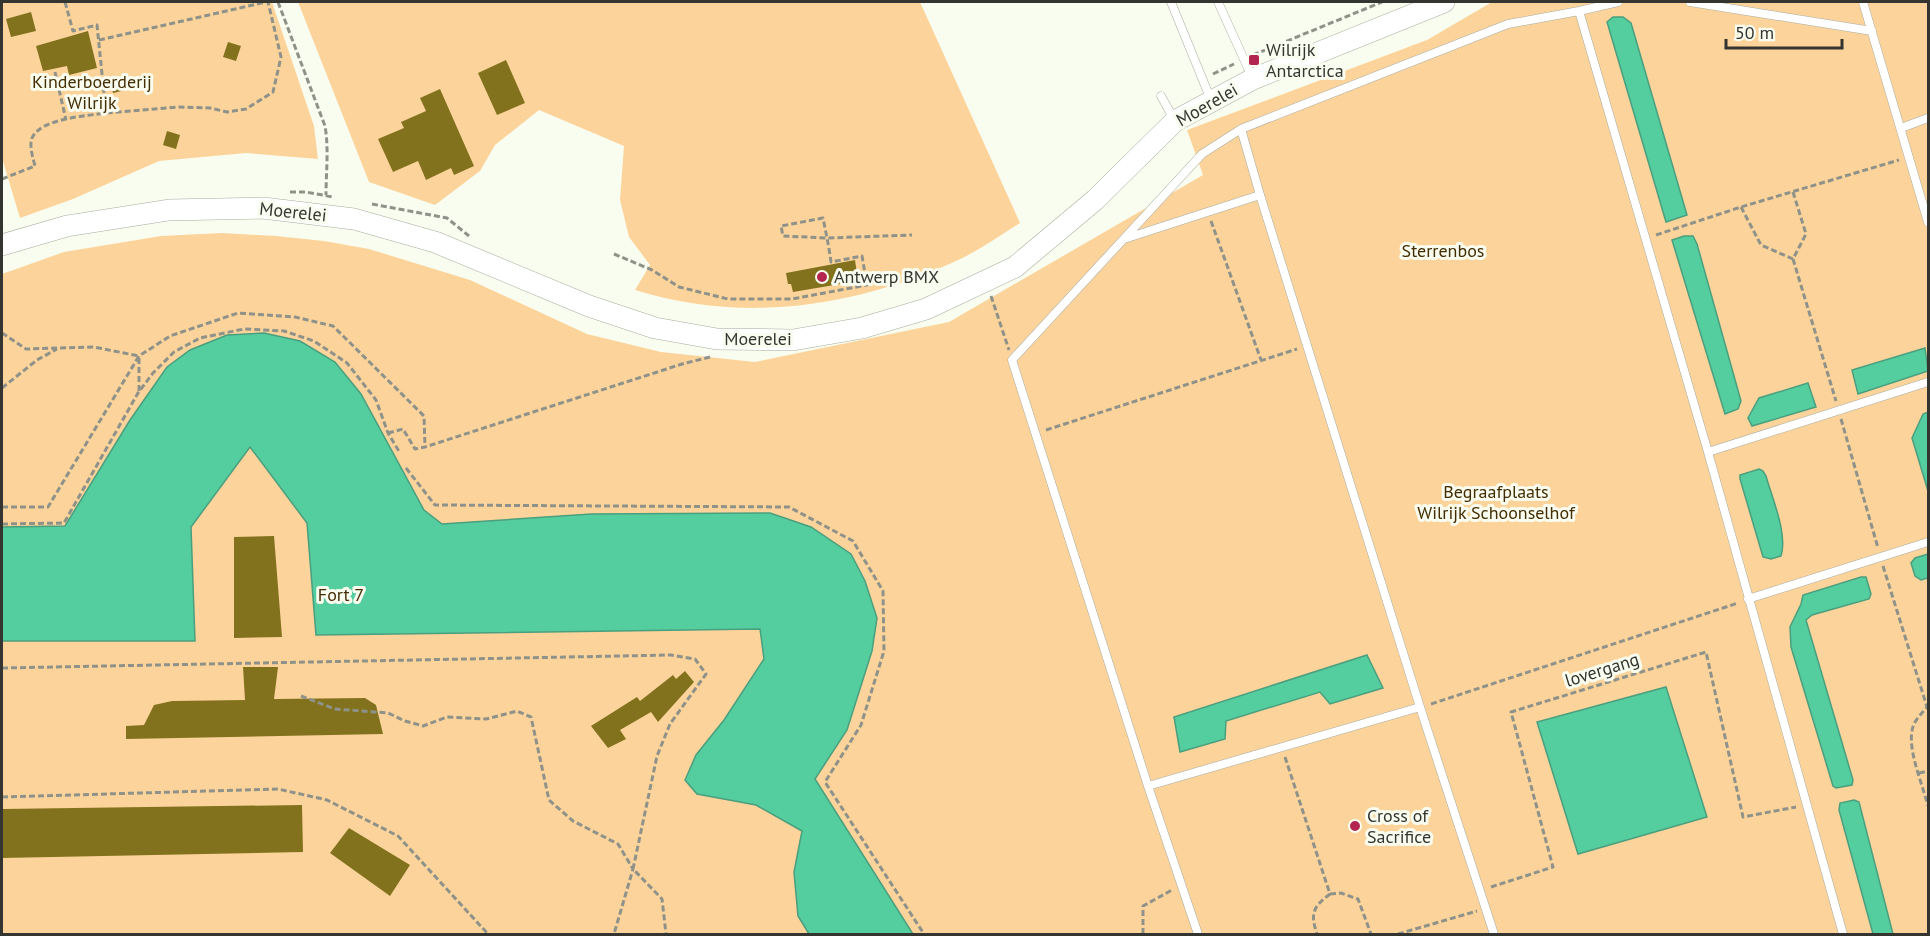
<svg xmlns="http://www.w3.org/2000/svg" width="1930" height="936" font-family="'PT Sans',sans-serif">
<rect width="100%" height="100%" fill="#f8fdef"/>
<!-- green -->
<path fill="#fcd49b" d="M2 2H272L314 126 318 159 246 153 159 161 73 199 20 218 2 158Z
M298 2H920L1020 223C999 236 978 251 956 261 854 307 744 324 635 290L650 265 629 237 620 200 624 146 539 110 495 145 480 171 435 205 369 182Z
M1492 2H1928V934H2V274L64 252 161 236 222 233 276 236 324 241 369 249 470 280 587 334 661 352 755 362 949 322 1203 175 1187 130 1427 40Z"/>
<!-- water -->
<path fill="#54cd9f" stroke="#4a9f7e" stroke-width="1.5" d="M1613 17H1623L1631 23 1687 215 1666 222 1607 22Z
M1684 236H1693L1697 244 1741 401 1738 409 1725 414 1672 240Z
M264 333 300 341 335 362 361 394 424 510 442 524 591 514 770 513 811 527 851 554 865 581 877 618 872 651 847 730 815 779 913 934H809L798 916 794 872 802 831 756 805 697 794 685 780 696 755 724 720 764 659 760 629 316 635 307 523 250 447 191 527 195 641H2V527L65 526 130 420 167 367 190 350 227 335Z
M1925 348 1928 371 1858 394 1852 370Z
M1808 383 1816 407 1752 426 1748 418 1759 398Z
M1928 412V491L1912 438 1923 414Z
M1759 469 1763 471 1766 476C1772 498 1788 534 1781 556L1771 559 1763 557 1740 479V475Z
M1928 554V578L1921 580 1915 576 1911 563 1915 558Z
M1861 577H1866L1871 594 1869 599 1812 615 1806 620 1853 780 1852 785 1836 788 1833 786 1791 647 1790 627 1801 604 1803 595Z
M1367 655 1383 688 1330 704 1320 692 1226 721 1225 739 1180 752 1174 717Z
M1666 687 1707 817 1578 854 1537 722Z
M1854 800 1859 802 1893 934H1873L1839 810 1840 803Z"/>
<!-- building -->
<path fill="#82721d" d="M31 12 36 31 11 37 6 19Z
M88 31 97 68 69 75 67 66 43 71 36 46Z
M228 42 241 46 236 61 223 57Z
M506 60 525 103 497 115 478 73Z
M122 77 126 90 113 93 110 81Z
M440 89 474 166 454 175 451 168 426 180 418 161 393 172 378 139 404 128 401 122 426 111 420 98Z
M167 131 180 135 176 149 163 145Z
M855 260 858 281 793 292 791 284H788L786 273Z
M274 536 282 637 234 638V537Z
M243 667H278L274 699 365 698 376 705 383 734 126 739V726L144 725 154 705 172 701 245 700Z
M685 671 694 682 658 722 651 712 620 730 626 739 608 748 591 726 637 697 640 701 673 675 676 679Z
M302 805 303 852 2 858V809Z
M349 828 410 865 390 896 330 853Z"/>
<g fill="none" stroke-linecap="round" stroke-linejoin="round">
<defs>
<path id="lane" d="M1171 2 1211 100
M1218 2 1252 77
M1690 2 1872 31
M1863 2 1928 222
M1579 11 1708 452
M1161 96 1175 121
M1901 128 1928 118
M1241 129 1260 195 1420 707 1494 934
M1124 239 1260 195
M1748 599 1928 542
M1148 786 1420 707
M1198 934 1148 786 1012 360 1202 154 1241 129 1508 24 1579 11 1618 2
M1843 934 1708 452 1928 382"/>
<path id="secondary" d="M2 245 67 226 169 210 263 208 354 219 435 242 589 306 655 328 717 339 793 340 862 328 926 309 1015 267 1095 200 1175 121 1253 79 1444 2"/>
</defs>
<!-- lane casing -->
<use href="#lane" stroke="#a8ac9f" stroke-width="9"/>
<!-- secondary casing -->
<use href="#secondary" stroke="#a8ac9f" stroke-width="22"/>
<!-- path -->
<path stroke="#8f9289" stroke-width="3" stroke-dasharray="6 3" stroke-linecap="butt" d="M65 2 73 31 97 25 106 113 180 107 210 108 227 112 246 109 273 92 281 57 268 2
M278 2 325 126C329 149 326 172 326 195
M99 40 266 2
M1253 55 1382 2
M55 72 66 120
M1213 74 1234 64
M2 179 35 166C33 158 29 146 32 138 41 118 87 116 106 113
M290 192H306L333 197
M372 204 447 218 469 236
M1741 207 1761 245 1793 259 1806 234 1793 192
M1211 221 1261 360
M1656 235 1741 207 1899 160
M614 254 652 270 679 287 728 299H792L867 285 862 256 831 262C829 247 826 233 823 218L781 226 783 236 827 238 912 235
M1793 259 1836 401
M991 296 1009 350
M2 333 26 349 94 347 139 356
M2 388 37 360 57 349
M139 391V356
M1841 419 1878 548
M1046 430 1297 349
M388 433 403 429 415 449 425 447 682 364 710 357
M406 468 435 505 789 507 853 541 883 591 884 651 861 725 825 782 924 934
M2 507H48L139 356 170 336 238 313 295 317 333 326 424 416 425 447
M2 524 64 523 138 393 153 373 174 352 200 338 244 329 284 331 314 341 347 363 376 400 388 433 400 453
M1883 566 1927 707C1921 714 1913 722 1912 731 1908 751 1923 786 1928 806
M2 668 671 655 695 659 706 674 670 724 657 756 633 869 662 899 666 934
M301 696 335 709 388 713 405 721 423 726 447 717 486 719 517 711 531 717 549 800 573 821 618 844 633 869 614 934
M1431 704 1738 603
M1285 757 1330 894C1313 907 1310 913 1317 934
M1919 773 1928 771
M2 797 278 789 327 800 398 836 488 934
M1491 887 1553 867 1511 712 1706 652 1743 817 1796 807
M1330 894 1341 893 1358 899 1371 934
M1143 934V906L1172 890
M1398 934 1477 911"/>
<!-- lane -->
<use href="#lane" stroke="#fff" stroke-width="8"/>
<!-- secondary -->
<use href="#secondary" stroke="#fff" stroke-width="21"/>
</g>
<!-- markers -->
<g fill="#b42450" stroke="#f8fdef" stroke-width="2">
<rect x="1248" y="54" width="12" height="12" rx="3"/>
<circle cx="822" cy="277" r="6"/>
<circle cx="1355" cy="826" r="6"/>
</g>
<g text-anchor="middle" stroke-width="6" stroke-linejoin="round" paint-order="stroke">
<!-- poi labels -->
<g font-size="18" fill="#343530" stroke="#f8fdef" text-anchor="start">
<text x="1266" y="56">Wilrijk<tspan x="1266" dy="21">Antarctica</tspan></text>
<text x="834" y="283">Antwerp BMX</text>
<text x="1367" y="822">Cross of<tspan x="1367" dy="21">Sacrifice</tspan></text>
</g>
<!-- park labels -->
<g font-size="18" fill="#442d04" stroke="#f8fdef">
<text x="92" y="88">Kinderboerderij<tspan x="92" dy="21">Wilrijk</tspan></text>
<text x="1443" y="257">Sterrenbos</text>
<text x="1496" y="498">Begraafplaats<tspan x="1496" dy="21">Wilrijk Schoonselhof</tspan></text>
<text x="341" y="601">Fort 7</text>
</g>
<!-- street labels -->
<g font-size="18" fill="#343530" stroke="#f8fdef">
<text transform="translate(1207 105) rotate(-30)" y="6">Moerelei</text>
<text transform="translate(293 212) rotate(6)" y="6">Moerelei</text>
<text x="758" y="345">Moerelei</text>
<text transform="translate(1602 670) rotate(-17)" y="6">lovergang</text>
</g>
</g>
<!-- border -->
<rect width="1930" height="936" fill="none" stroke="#343530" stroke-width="6"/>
<!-- scale -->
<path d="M1726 39v9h116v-9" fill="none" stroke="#343530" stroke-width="3"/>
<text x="1735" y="39" font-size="18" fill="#343530" stroke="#f8fdef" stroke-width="4.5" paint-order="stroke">50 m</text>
</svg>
